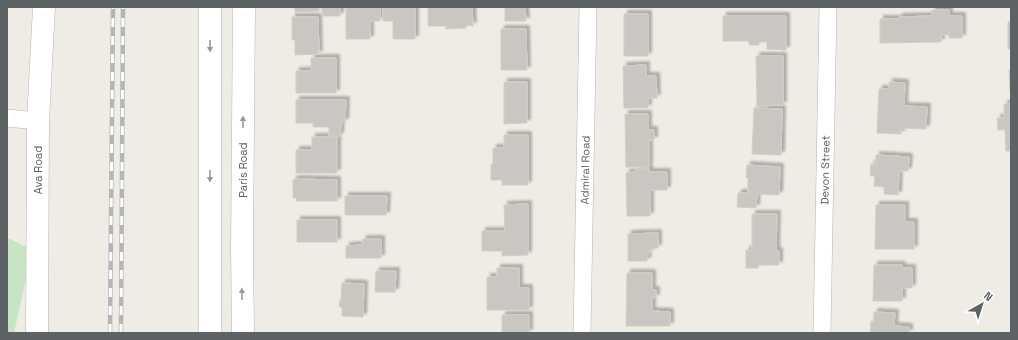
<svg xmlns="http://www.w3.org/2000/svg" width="1018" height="340" font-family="'Space Grotesk',sans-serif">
<defs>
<filter id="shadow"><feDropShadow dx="3.5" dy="-3.5" stdDeviation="1" flood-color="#0004"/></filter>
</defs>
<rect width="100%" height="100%" fill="#efece6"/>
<!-- green -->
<path fill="#c7e5c4" d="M7 239H10L26 247 28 270 14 333H7Z"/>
<!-- building -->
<path fill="#cac7c2" stroke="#d3cdc4" filter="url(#shadow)" d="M295 7H319V11L295 12Z
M322 7H340V16H322Z
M346 7H380V21H370V39H346Z
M383 7H415V39H393V21H383Z
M428 7H472L473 26 466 25V28L446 29V26H428Z
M505 7H525L526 21H505Z
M932 10H949V16H962V38H949V35H941V42L880 43V19H899V17L932 16Z
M624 14H648V56H624Z
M723 16H786V50L767 49V42H759V45H749V41H723Z
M292 17H318L319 54 295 55V40H292Z
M1008 22H1011V49H1008Z
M501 29H526L527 70H501Z
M756 56H783V105L757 106Z
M311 58H336V93H296V71H311Z
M646 65V76H656L657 98H648V108H624L623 66Z
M1009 70H1011V91H1010Z
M504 82H527V123L504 124Z
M889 82 905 83 904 106 927 107 926 129 901 128V134L877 133 879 89H889Z
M296 100H346L345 122H341L340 136H329V127H313V123H296Z
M1004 104H1011V151H1006L1005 130H998L997 118H1004Z
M754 108 782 109 781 155 752 154Z
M625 114H648V130H654V140H649V167H626Z
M504 135H528V185H502V180H491V164H493V148H504Z
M312 137H337V173H296V150H312Z
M876 155 909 157 908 171H899L898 195 884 194V187L874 186 875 176H870L871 164H876Z
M747 165 780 167 779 195 757 194 756 208 737 207 738 193H748V178L746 177Z
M649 168V172H667V190H650V216H627L626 173 636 172V169Z
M296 179 337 180V201H296L297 198H293V180Z
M345 196H387L386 215H345Z
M528 204V255L502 256V251H482V231H505L504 205Z
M876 205H905V222H914V249H875Z
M752 214H777L776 251H779V265H758V268H746V250H752Z
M297 220H337V242H297Z
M658 233V248H651V252H648L647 261H628V234Z
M363 239H381V258H346V246L362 245Z
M874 265H902V268H912V288H902V301H873Z
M497 268H519V288H529V310H487V277H497Z
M376 271H396L395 292H375Z
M627 273H652V290H656V298L652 297V311L670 312V326H626Z
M342 283 364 284 363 317 342 316V307H339L340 300H341Z
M874 312 895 313 894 326 909 327V333H870L871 321 874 322Z
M502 315H529V333H502Z"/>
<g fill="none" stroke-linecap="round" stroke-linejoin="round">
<defs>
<path id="minor" d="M7 118 38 121
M582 333 588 7
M822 333 828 7"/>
<path id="tertiary" d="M37 333 38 121 44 7"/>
<path id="secondary" d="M210 7V333
M243 333 242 248 244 7"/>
</defs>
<!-- minor casing -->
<use href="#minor" stroke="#b1b4b7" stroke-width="18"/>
<!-- tertiary casing -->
<use href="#tertiary" stroke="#b1b4b7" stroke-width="23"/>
<!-- secondary casing -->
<use href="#secondary" stroke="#b2b6ba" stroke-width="23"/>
<!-- minor -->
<use href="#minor" stroke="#fff" stroke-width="17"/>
<!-- tertiary -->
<use href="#tertiary" stroke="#fff" stroke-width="22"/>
<!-- secondary -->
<use href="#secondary" stroke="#fff" stroke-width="22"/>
<defs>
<path id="rail" d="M110 333 113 7
M121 333 123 7"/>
</defs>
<!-- rail casing -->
<use href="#rail" stroke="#b4b5b5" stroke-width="4.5"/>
<!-- rail -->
<use href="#rail" stroke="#fff" stroke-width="3" stroke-dasharray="9" stroke-linecap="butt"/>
</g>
<!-- one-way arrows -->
<defs><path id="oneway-solid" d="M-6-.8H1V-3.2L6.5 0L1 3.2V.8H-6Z"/></defs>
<g fill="#96999b">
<use href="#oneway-solid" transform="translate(210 46) rotate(90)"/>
<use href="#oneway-solid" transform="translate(243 122) rotate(-90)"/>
<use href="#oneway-solid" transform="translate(210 176) rotate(90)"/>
<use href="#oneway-solid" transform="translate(242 294) rotate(-91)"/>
</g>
<g text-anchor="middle" stroke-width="4" stroke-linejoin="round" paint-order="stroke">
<!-- street labels -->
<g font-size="11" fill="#5d6265" stroke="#fff">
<text transform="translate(38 170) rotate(-90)" y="4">Ava Road</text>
<text transform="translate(243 170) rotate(-90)" y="4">Paris Road</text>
<text transform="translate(585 170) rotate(-89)" y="4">Admiral Road</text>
<text transform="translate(825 170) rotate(-89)" y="4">Devon Street</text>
</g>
</g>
<!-- border -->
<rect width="1018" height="340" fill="none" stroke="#5d6265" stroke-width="16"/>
<!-- north arrow -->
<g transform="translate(982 304) rotate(39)" stroke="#ffffff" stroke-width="3" paint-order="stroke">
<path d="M0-3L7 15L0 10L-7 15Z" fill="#5d6265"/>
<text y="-6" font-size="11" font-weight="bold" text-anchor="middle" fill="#5d6265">N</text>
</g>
</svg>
